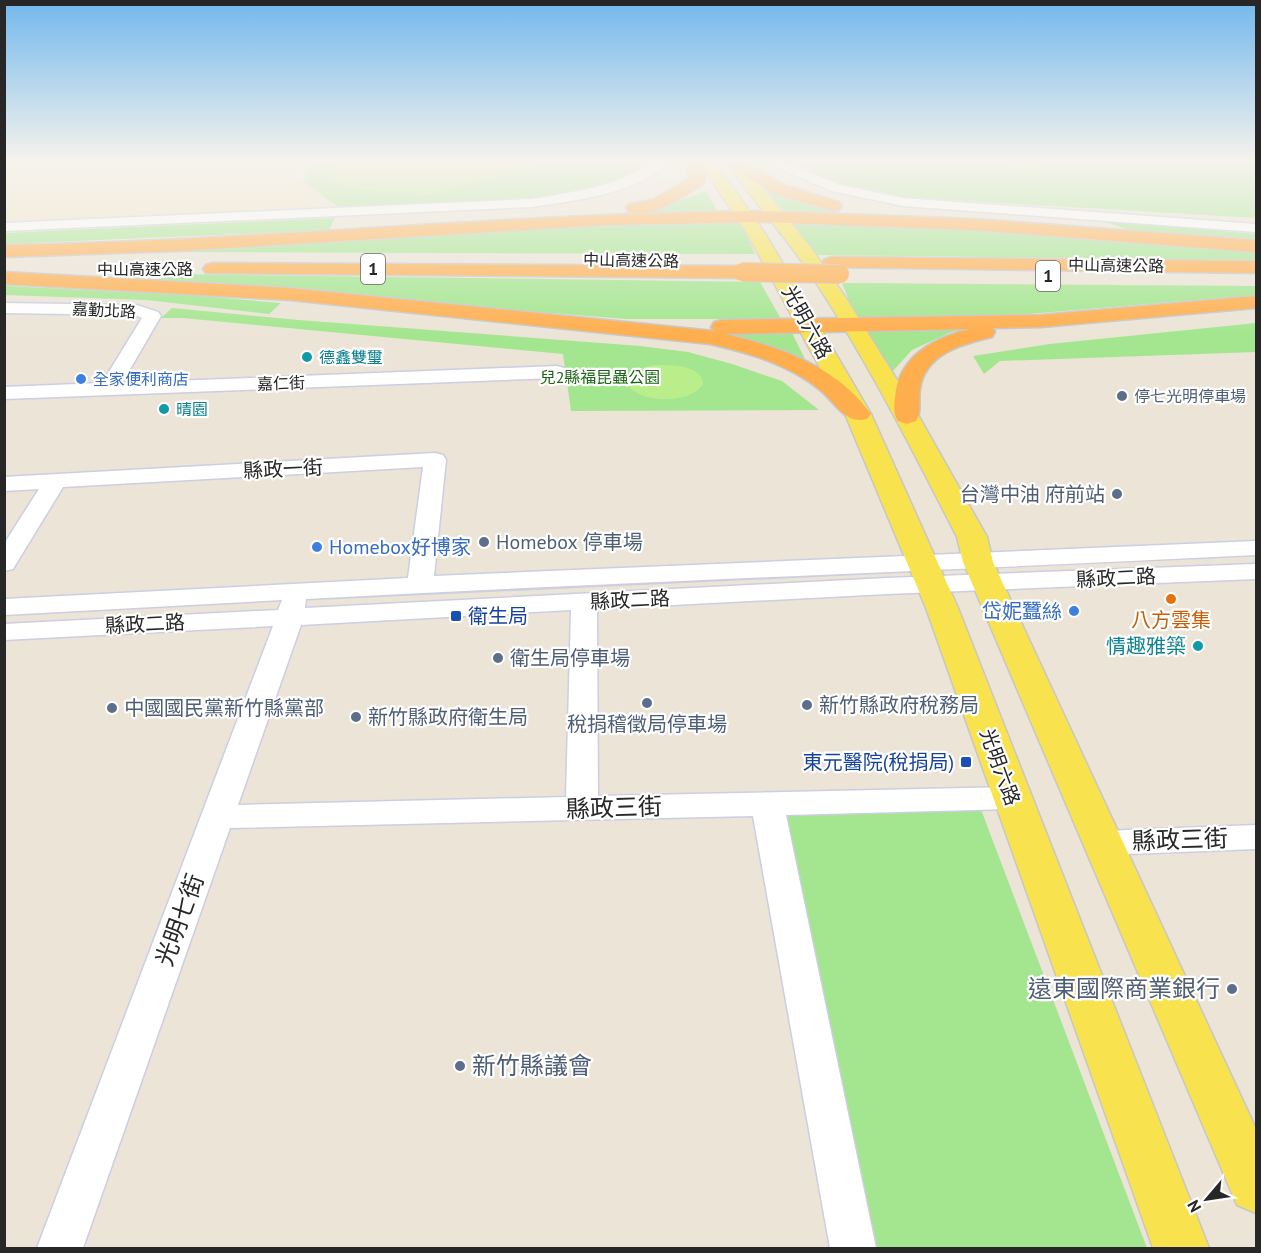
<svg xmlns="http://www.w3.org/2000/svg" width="1261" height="1253" font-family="'PT Sans','Noto Sans TC',sans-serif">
<rect width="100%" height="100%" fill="#ebe4d7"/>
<!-- education -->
<path fill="#eee5c4" d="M4 160H304L294 181 332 209 5 222Z"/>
<!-- green -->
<path fill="#a3e68f" d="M313 160H653C604 202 464 203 399 206 387 207 354 211 344 209 333 205 313 188 303 181Z
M775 160H1256V218L901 197 829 181Z
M762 189 848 215 787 213Z
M706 191 718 212 617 217 676 202Z
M335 218 329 230 5 244V233Z
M740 220 755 254 147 252 453 232Z
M1099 220 1256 234V243L1136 232Z
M792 221 926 226 1256 252V260L817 255Z
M171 274 760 282 781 319H626L154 281Z
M842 283 1256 286V295L1003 316 858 323Z
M5 286 188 295 281 303 269 314 147 300 5 295Z
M172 308 299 320 640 346 688 352 732 364 782 381 819 410 571 411 563 354 183 318H161Z
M1256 323V352L1000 361 984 374 973 356 1050 344Z
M981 325 949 333 912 350 891 373 866 328Z
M719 332 792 333 805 359Z
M977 799 1147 1248H853L767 804Z"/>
<!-- pitch -->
<path fill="#b9ee8a" d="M342 160H565L424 195C392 184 365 198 330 181L327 173 334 164Z
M957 160H1115L1022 169Z
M654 365C669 365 702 364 703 384 690 405 639 404 626 383L627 377 642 368Z"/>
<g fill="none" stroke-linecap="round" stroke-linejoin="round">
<defs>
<path id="minor" d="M656 160H671C642 193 573 201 532 207L4 231V223L532 199C574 192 621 186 656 160Z
M759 160H778L841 185 903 198 1256 224V232L903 206 832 191Z
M4 303 137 305 158 312 161 316 122 383 557 366 564 368 567 372 564 376 557 378 4 399V387L102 383 142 318 135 315 4 313Z
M435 453 443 455 446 460 434 576 1256 541V555C939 571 622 582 306 599L305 608 887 578 1256 564V579L887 594 597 609 598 796 1012 787 1023 790 1028 798 1023 806 1012 809 786 815 876 1248H830L753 816 230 828 83 1248H37L273 626 4 640V624L278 610 282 600 4 615V599L408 578 423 467 63 487 13 569 4 571V544L39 489 4 491V477ZM571 610 566 797 238 805 301 625Z
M1256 825V849L1103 855 1091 852 1086 843 1091 834 1103 831Z"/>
<path id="major" d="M698 160H714L766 235 871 414 958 608 1209 1248H1153L926 608 845 414 748 235Z
M725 160H741L811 248 846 298 909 399 987 537 993 562 1256 1129V1213L1237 1205 963 562 957 537C910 445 863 352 805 266 780 230 750 197 725 160Z"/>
<path id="highway" d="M687 160H703L705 181 703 184C682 197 655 218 629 212L626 208 629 204 652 200 689 179Z
M731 160 742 161 785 185 839 202 842 206 839 210 833 211 773 193 730 167 728 164Z
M761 211 974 219 1256 240V252L974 230 761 222 604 225 176 251 4 257V245C257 241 508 213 761 211Z
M832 257 1256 261V273L825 267 822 263 825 259Z
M213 263 742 266 749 268 752 272 749 276 742 278 206 273 203 269 206 265Z
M4 272 290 288 714 331 711 327 714 322 722 320 1041 315 1256 296V308L1041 327 993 328 995 332 992 337C962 344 925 354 920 389 918 400 922 412 916 421L907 424 898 421C893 414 894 407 895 398 898 357 933 338 970 329L724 334C778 346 837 366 871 414L867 419C845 425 836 403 820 390 788 364 749 353 710 344L290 300 4 284Z"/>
</defs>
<!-- minor casing -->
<use href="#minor" stroke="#cccee2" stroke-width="3"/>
<!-- major casing -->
<use href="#major" stroke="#c7c7c7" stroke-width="3"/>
<!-- highway casing -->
<use href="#highway" stroke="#c7c7c7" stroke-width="3"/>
<!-- minor -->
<use href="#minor" fill="#fff" fill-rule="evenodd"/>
<!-- major -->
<use href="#major" fill="#f8e34e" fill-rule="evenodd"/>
<!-- highway -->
<use href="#highway" fill="#ffae4e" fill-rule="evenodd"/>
<defs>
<path id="highway-bridge" d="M742 272 840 274"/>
</defs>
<!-- highway-bridge casing -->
<use href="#highway-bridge" stroke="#c7c7c7" stroke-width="20" stroke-linecap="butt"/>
<!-- highway-bridge -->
<use href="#highway-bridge" stroke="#ffae4e" stroke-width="18"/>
</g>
<!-- sky -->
<linearGradient id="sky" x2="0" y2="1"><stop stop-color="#72b8ed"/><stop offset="0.48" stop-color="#f6f3ed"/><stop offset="1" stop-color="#f6f3ed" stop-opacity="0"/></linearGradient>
<rect width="1261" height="336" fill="url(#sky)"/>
<!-- markers -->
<g fill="#0f9aa8" stroke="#fff" stroke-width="2">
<circle cx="307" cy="357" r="6"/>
<circle cx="164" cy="409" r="6"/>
<circle cx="1198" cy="646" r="6"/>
</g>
<g fill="#3f7fe0" stroke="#fff" stroke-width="2">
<circle cx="81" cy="379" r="6"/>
<circle cx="317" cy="547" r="6"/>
<circle cx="1074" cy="611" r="6"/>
</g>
<g fill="#5c6f8a" stroke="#fff" stroke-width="2">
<circle cx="1122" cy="396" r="6"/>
<circle cx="1117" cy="494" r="6"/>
<circle cx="484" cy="542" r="6"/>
<circle cx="498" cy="658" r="6"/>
<circle cx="647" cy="703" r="6"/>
<circle cx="807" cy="705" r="6"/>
<circle cx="112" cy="708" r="6"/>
<circle cx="356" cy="717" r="6"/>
<circle cx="1232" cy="989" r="6"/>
<circle cx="460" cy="1066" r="6"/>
</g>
<circle fill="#e8710a" stroke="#fff" stroke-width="2" cx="1171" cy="599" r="6"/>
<g fill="#1a4fb4" stroke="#fff" stroke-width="2">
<rect x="450" y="610" width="12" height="12" rx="3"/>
<rect x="960" y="756" width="12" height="12" rx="3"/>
</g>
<g text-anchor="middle" stroke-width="4.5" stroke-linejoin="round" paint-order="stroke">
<!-- far-street labels -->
<g font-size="16" fill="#272727" stroke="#fff">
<text transform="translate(631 260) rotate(1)" y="6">中山高速公路</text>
<text transform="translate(1116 265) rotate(1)" y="6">中山高速公路</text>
<text x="145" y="275">中山高速公路</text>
<text transform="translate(104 310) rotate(3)" y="6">嘉勤北路</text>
<text transform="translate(281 383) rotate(-2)" y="6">嘉仁街</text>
</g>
<!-- far-culture labels -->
<g font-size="16" fill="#0d838f" stroke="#fff" text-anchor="start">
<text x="319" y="363">德鑫雙璽</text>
<text x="176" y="415">晴園</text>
</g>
<!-- far-park labels -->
<g font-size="16" fill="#1d6615" stroke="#fff">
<text x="600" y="383">兒2縣福昆蟲公園</text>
</g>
<!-- far-shop labels -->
<g font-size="16" fill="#366cbe" stroke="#fff" text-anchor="start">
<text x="93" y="385">全家便利商店</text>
</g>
<!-- far-service labels -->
<g font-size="16" fill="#4e5e75" stroke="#fff" text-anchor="start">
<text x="1134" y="402">停七光明停車場</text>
</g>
<!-- shield labels -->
<g fill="#fff" stroke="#686868" stroke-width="1.5">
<rect x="361" y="254" width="24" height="30" rx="4.5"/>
<rect x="1036" y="261" width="24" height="30" rx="4.5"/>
</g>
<g font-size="18" font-weight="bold" fill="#272727">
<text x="373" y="275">1</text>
<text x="1048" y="282">1</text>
</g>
<!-- street labels -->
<g font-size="20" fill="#272727" stroke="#fff">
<text transform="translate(807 322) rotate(61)" y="7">光明六路</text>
<text transform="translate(283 469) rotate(-3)" y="7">縣政一街</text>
<text transform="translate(1116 578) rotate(-3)" y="7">縣政二路</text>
<text transform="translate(630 600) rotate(-3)" y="7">縣政二路</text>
<text transform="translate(145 624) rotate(-3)" y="7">縣政二路</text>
<text transform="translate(1000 767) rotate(70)" y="7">光明六路</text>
</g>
<!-- service labels -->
<g font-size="20" fill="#4e5e75" stroke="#fff" text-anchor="start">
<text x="1105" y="501" text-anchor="end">台灣中油 府前站</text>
<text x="496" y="549">Homebox 停車場</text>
<text x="510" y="665">衛生局停車場</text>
<text x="819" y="712">新竹縣政府稅務局</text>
<text x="124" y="715">中國國民黨新竹縣黨部</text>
<text x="368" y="724">新竹縣政府衛生局</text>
<text x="647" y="731" text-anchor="middle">稅捐稽徵局停車場</text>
</g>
<!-- shop labels -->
<g font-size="20" fill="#366cbe" stroke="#fff" text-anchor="start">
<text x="329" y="554">Homebox好博家</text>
<text x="1062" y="618" text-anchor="end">岱妮蠶絲</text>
</g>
<!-- transit labels -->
<g font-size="20" fill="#164399" stroke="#fff" text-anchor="start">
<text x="468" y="623">衛生局</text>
<text x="954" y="769" text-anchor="end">東元醫院(稅捐局)</text>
</g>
<!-- food labels -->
<g font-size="20" fill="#c56008" stroke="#fff">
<text x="1171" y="627">八方雲集</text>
</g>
<!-- culture labels -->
<g font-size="20" fill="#0d838f" stroke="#fff" text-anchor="end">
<text x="1186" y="653">情趣雅築</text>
</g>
<!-- near-street labels -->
<g font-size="24" fill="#272727" stroke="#fff">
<text transform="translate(614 808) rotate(-2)" y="8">縣政三街</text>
<text transform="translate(1180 840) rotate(-2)" y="8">縣政三街</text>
<text transform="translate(180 920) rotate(-70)" y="8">光明七街</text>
</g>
<!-- near-service labels -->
<g font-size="24" fill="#4e5e75" stroke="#fff" text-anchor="end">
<text x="1220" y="997">遠東國際商業銀行</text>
<text x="472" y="1074" text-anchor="start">新竹縣議會</text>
</g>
</g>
<!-- border -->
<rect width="1261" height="1253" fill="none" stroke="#272727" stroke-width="12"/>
<!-- north arrow -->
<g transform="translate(1207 1199) rotate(241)" stroke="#ffffff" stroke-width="4.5" paint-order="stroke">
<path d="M0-4.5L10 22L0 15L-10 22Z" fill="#272727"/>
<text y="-9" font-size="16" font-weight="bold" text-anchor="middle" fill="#272727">N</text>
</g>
</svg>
